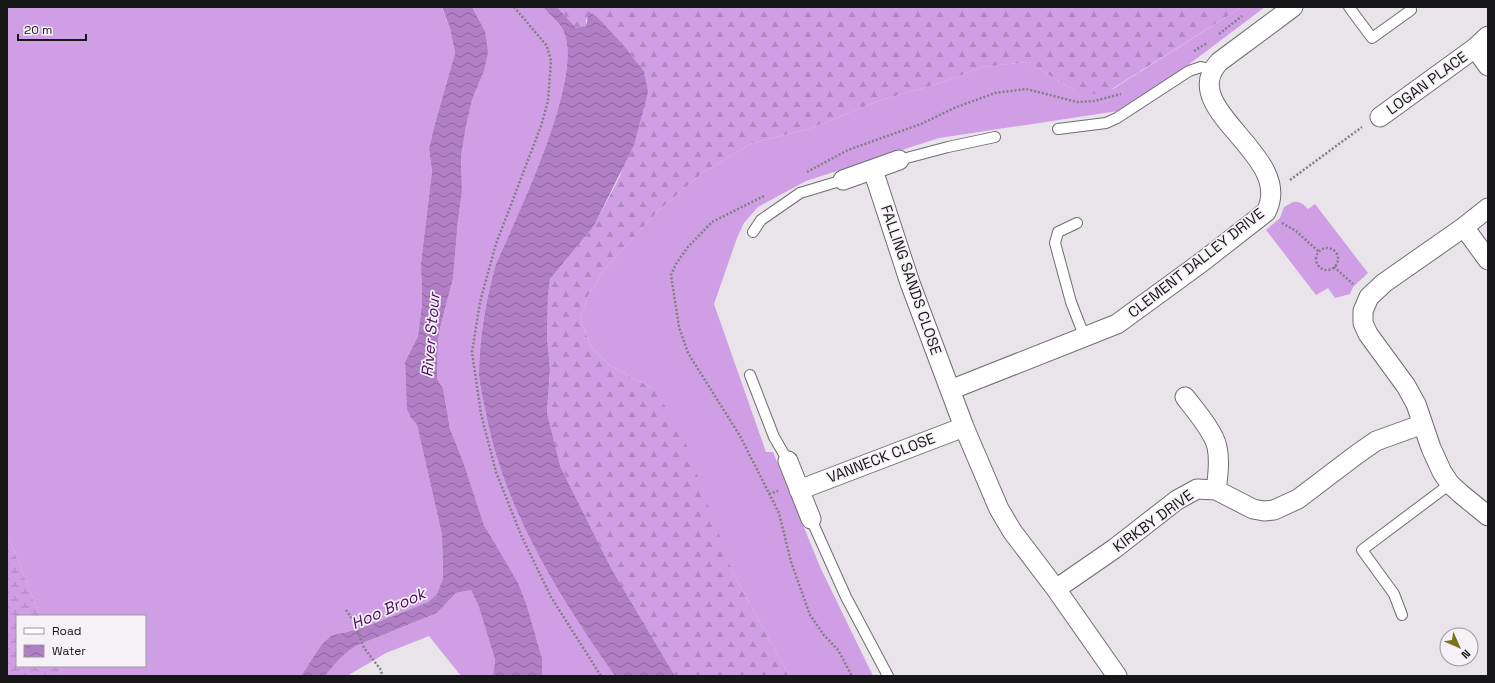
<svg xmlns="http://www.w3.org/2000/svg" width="1495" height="683" font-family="'Space Grotesk',sans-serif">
<defs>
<pattern id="forest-firs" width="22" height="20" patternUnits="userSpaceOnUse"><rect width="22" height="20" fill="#d09ee4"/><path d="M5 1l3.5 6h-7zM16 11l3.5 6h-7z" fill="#b287c3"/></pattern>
<pattern id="wetland-marsh" width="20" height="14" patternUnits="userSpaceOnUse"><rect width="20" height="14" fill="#d09ee4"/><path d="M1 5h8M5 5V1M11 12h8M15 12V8" fill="none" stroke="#b287c3"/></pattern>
<pattern id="water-waves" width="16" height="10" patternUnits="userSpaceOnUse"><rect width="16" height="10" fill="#b17fc6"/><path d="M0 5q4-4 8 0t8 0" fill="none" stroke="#8f67a0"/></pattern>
</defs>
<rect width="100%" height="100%" fill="#e8e4e9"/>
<!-- grass -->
<path fill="#d09ee4" d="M7 7 442 8 450 28 455 53 434 127 429 149 432 171 421 263 422 303 418 336 405 362 406 382 411 418 417 425 442 535 443 578 437 594 428 602 370 625 347 632 332 635 321 645 301 676H63L59 666H145V616H40L7 533Z
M472 7H543C549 14 559 22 563 30 586 76 516 218 496 264 486 299 479 339 479 375 480 388 484 402 486 414 505 511 559 597 615 676H542V658L527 606 517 583 484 525 463 461 450 429 443 388 437 379 438 340 441 324 453 279 458 220 462 192 461 157 466 126 472 100 484 71 485 31Z
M1242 7H1265L1188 65 1118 111 939 138 806 181 758 207 744 223 737 238 714 304 766 452H773L821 569 873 676H789L733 573 652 388 609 365 591 347 580 318 588 296 604 270 657 212 701 174 752 143 809 129 878 101 940 83 983 67 1028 62 1075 91 1113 89Z
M1293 202C1300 201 1303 204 1308 209L1315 204 1368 273 1353 287 1350 294 1335 298 1328 288 1316 295 1266 230 1280 218 1284 207Z
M471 590 480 609 495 660 493 676H461L429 636 386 653 347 676H325C337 661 350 646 368 641L437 613 456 593Z"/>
<!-- forest -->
<path fill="url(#forest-firs)" d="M557 7H1242L1112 89 1095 94 1075 91 1028 62 983 67 940 83 878 101 809 129 752 143 701 174 657 212 604 270 588 296 580 318 591 347 609 365 652 388 679 425 733 573 789 676H675L611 568 559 464 547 413 550 369 547 338 548 296 550 279 594 226 620 176 644 71 626 48 606 26 586 19V26L576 29Z"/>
<!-- wetland -->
<path fill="url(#wetland-marsh)" d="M7 533 40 616H17V666H59L63 676H7Z"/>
<!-- water -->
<path fill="url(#water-waves)" d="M442 7H472L485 31 488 52 484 71 472 100 466 126 461 157 462 192 458 220 453 279 441 324 438 340 437 379 443 388 450 429 463 461 484 525 518 583 527 606 542 658V676H493L495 660 479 607 471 590 456 593 437 613 368 641C350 646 337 661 325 676H301L321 645 332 635 347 632 370 625 428 602 437 594 443 578 442 535 417 425 411 418 407 409 405 362 418 336 422 303 421 263 432 171 429 149 434 127 455 53 450 28Z
M543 7H557L576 28 586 26 589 12 596 16 606 26 626 48 644 71 648 92 634 145 594 226 550 279 548 296 547 338 550 369 547 413 560 466 611 568 675 676H615C559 597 505 511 486 414 484 402 480 388 479 375 479 340 486 298 496 264 516 218 586 76 563 30 559 22 549 14 543 7Z"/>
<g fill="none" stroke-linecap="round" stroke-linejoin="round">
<defs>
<path id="lane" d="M1349 7 1372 38 1411 10
M1058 129 1106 123 1117 118 1189 71 1201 67 1212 70
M899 160 948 147 995 137
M1077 223 1058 232 1055 243 1071 302 1085 338
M753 232 761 220 800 193 843 180
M750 375 774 437 788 461
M811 519 846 597 888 676
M1402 615 1394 594 1362 550 1450 484"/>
<path id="street" d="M1475 48 1488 66
M1380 117 1475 48 1488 36
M873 170 910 283 964 427 999 509 1012 531 1056 589 1117 676
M843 180 899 160
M1488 208 1464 227 1384 283 1369 297 1363 311V323L1368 334 1406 386 1416 404 1431 448 1442 472 1450 484 1461 494 1488 516
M1464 227 1488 260
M950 390 1117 324 1202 262 1266 212C1296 155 1175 110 1219 62L1293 7
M1185 397C1195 410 1214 432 1217 447 1220 461 1218 476 1216 490
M788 461 811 519
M799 490 964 427
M1056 589 1114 549 1177 500 1197 489 1216 490 1253 509 1264 511 1274 510 1298 499 1356 455 1376 441 1423 424"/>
</defs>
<!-- lane casing -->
<use href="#lane" stroke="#706c71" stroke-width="12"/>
<!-- street casing -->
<use href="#street" stroke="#706c71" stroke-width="21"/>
<!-- path -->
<path stroke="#827f83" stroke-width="2.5" stroke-dasharray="2 2" stroke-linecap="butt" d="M514 7 547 46 551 61 548 101 541 126 496 244 480 302 472 352 481 414 496 472 521 535 551 597 601 676
M1219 34 1242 16
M1194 51 1207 43
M807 172 848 150 921 124 954 108 995 93 1026 89 1077 102 1094 101 1121 94
M1290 180 1362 127
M764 196 712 222 687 248 676 264 671 275 679 327 688 353 740 436 779 513 791 562 810 615 824 635 838 650 852 676
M1282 223 1296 231 1319 252
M1316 259a11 11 0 1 1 22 0a11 11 0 1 1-22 0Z
M1334 267 1353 284
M769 494 778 491
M346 610 355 623 364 648 381 670 382 676"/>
<!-- lane -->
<use href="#lane" stroke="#fff" stroke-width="10"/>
<!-- street -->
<use href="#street" stroke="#fff" stroke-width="19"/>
</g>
<g text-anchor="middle" stroke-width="3.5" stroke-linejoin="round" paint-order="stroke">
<!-- street labels -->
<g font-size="15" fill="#171618" stroke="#f5f1f6">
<text transform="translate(1427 83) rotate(-36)" y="5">LOGAN PLACE</text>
<text transform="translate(1196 263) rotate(-38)" y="5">CLEMENT DALLEY DRIVE</text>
<text transform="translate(911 280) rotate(71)" y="5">FALLING SANDS CLOSE</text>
<text transform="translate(881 458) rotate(-21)" y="5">VANNECK CLOSE</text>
<text transform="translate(1153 521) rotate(-36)" y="5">KIRKBY DRIVE</text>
</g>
<!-- water labels -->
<g font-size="16" font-style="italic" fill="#4d0962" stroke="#f5f1f6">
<text transform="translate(430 335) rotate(-85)" y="6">River Stour</text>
<text transform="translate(388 608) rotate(-24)" y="6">Hoo Brook</text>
</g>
</g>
<!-- border -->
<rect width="1495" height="683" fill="none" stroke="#171618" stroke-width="16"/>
<!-- legend -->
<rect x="16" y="615" width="130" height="52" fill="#f5f1f6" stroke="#9c999d"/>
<rect x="24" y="628" width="20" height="6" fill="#ffffff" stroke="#9c999d"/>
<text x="52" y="635" font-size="12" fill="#171618">Road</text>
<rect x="24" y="645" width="20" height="12" fill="url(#water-waves)" stroke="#9c999d"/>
<text x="52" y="655" font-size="12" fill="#171618">Water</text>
<!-- north arrow -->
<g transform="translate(1459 647) rotate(135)"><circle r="19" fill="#f5f1f6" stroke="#9c999d"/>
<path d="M0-3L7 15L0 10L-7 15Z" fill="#7c761b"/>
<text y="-6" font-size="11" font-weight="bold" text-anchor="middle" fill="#171618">N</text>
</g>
<!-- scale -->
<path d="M18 34v6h68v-6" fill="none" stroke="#171618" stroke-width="2"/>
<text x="24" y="34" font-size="12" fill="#171618" stroke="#f5f1f6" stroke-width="3" paint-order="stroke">20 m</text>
</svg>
